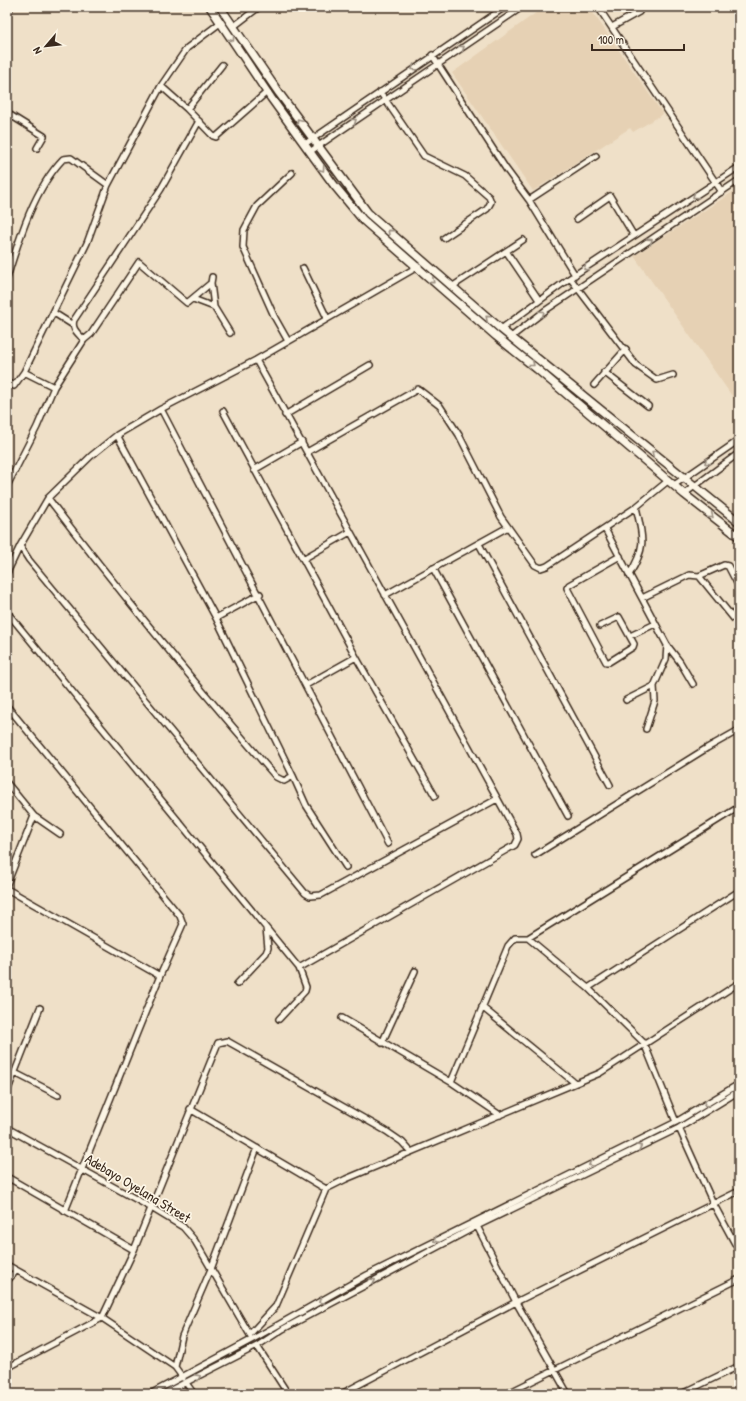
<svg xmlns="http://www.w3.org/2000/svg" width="746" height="1401" font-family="'Patrick Hand',sans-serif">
<rect width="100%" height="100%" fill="#efe0c8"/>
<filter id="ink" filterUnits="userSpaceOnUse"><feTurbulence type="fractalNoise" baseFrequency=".025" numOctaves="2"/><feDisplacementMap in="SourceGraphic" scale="8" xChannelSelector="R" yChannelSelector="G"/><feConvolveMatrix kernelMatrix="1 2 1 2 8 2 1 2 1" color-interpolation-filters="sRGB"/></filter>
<g filter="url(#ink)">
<!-- built -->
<path fill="#e6d1b4" d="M544 7H589L663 114 633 132 630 128 533 191 452 73Z
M739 188V406L634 256Z"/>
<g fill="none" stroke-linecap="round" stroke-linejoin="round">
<defs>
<path id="minor" d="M598 7 722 192
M233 27 259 7
M612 27 639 12 641 7
M432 55 506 169 529 200 575 275
M161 86 187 109 213 136 216 137 267 92
M380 92 424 156 465 176 489 197 491 202 487 209 444 238
M187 109 222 65
M7 113 44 136 37 148
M305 144 505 7
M311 151 522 7
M529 200 596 156
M577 219 610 196 634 236
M506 251 539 300
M303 268 327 318
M7 278C19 239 34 189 63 159L71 158 108 185
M570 278 636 365 657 380 673 375
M211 283 214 307
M453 286 523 240
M193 299 214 307 230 333
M54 313 73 325
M501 329 570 278 739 167
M511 337 546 310 739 180
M84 340C78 333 71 329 74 320L161 189 199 121
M288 341 275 318 243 247 244 230 257 206 292 173
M24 372 87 243 108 185 161 86 187 48 220 23
M604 372 648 406
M7 382 14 386 24 372 54 387
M594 385 626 349
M161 409 388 844
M223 411 356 657 435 796
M285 415 370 365
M117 435 216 618 293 776 306 805 346 867
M307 452 418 389 440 406 459 435 501 517 535 565 541 568 547 566 636 507 669 480
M254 470 302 442
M674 485 739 440
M7 486 37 427 54 387 84 340 91 334 139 262 187 303 211 283 212 277
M684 494 739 453
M48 498C121 594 197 686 276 777L284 781 293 776
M605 529 667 645 680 662 693 684
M479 544 610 785
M20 546 29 560 305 893 310 896 321 895 497 799
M303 559 350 532
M433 568 568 816
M7 573 20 546 48 498 91 456 117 435 161 409 256 360 419 266
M629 575C647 546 643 538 636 507
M699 576 734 619 739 620
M385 595 508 527
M642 598 689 575 699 576 724 565 728 566 739 587
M7 612 299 968 515 845 518 839 517 834 256 360
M216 618 260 594
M600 626 619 617 634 644 633 647 609 662H606L567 588 569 585 620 556
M630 636 655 624
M306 685 356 657
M626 700 654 686 666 659 667 645
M7 706 180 916 183 924 160 976 65 1211
M646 729 655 701 654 686
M7 783 34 816 60 834
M535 855 707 748 739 730
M7 884 34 816
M7 889 160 976
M528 938 588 988 644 1043 676 1122
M237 984 266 953 268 948 266 928
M588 988 739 891
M482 1007 575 1083
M342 1018 451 1082 500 1115
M279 1019 305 991 306 987 299 968
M382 1043 415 971
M15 1073 58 1095
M451 1082 508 946 515 938H528L739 807
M7 1092 40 1008
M190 1109 326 1189
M7 1128 150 1207 183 1227 195 1241 250 1335
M679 1128 713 1203 739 1251
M7 1177 134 1250
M477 1226 516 1302 568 1394
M7 1265 102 1318 175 1367 183 1378
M7 1281 16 1271
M250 1334 276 1306 326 1189 346 1179 600 1073 739 983
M257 1346 288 1394
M175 1367 182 1336 211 1269 257 1148
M7 1368 102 1318 134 1250 218 1043 227 1041 386 1131 402 1142 411 1152
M186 1383 194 1394
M150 1394 253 1339 367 1275 676 1122 739 1084
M163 1394 257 1346 283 1329 477 1226 679 1128 739 1091
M341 1394 516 1302 739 1191
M506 1394 739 1279
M681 1394 739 1366"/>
<path id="secondary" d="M210 7 271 98 334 185 363 220 496 336 537 369 684 494 739 537
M220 7 279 93 368 213 501 329 739 522"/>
<path id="primary" d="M7 10 9 7"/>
</defs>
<!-- minor casing -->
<use href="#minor" stroke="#3b2a1e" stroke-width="8"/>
<!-- secondary casing -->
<use href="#secondary" stroke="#3b2a1e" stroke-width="10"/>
<!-- primary casing -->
<use href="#primary" stroke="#3b2a1e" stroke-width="11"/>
<!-- minor -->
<use href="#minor" stroke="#fcf5e5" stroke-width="5"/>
<!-- secondary -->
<use href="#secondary" stroke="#fcf5e5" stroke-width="7"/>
<!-- primary -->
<use href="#primary" stroke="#fddcac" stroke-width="8"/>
</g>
<!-- one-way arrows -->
<defs><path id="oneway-chevron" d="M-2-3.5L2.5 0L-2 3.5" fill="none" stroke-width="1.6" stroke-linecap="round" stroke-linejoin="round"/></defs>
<g stroke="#9c9082">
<use href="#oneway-chevron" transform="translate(232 39) rotate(56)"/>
<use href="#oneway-chevron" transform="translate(462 48) rotate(-34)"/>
<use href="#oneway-chevron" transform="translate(414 68) rotate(145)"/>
<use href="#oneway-chevron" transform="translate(299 121) rotate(-126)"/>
<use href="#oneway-chevron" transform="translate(354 121) rotate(-34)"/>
<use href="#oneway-chevron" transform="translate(322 169) rotate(56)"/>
<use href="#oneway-chevron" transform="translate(695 196) rotate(147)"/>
<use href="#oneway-chevron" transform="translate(390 232) rotate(-139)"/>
<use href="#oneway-chevron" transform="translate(650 241) rotate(-35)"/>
<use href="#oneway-chevron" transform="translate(586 268) rotate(147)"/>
<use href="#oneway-chevron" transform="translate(432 281) rotate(41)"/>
<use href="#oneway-chevron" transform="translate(542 313) rotate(-35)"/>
<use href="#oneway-chevron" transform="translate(488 318) rotate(-138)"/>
<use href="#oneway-chevron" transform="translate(532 364) rotate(38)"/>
<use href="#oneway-chevron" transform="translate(654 453) rotate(-141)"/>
<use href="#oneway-chevron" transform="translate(707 462) rotate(147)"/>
<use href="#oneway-chevron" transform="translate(711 516) rotate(38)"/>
<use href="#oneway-chevron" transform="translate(706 1104) rotate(149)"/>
<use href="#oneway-chevron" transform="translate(639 1147) rotate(-26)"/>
<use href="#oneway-chevron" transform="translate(591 1164) rotate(154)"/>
<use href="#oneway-chevron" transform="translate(436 1240) rotate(153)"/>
<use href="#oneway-chevron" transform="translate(373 1281) rotate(-28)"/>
<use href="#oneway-chevron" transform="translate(321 1301) rotate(151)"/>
<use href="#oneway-chevron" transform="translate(198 1377) rotate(-28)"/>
</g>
</g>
<g text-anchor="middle" stroke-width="3.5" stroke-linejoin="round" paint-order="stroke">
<!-- street labels -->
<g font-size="14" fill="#3b2a1e" stroke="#fcf5e5">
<text transform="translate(138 1188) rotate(31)" y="5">Adebayo Oyelana Street</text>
</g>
</g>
<!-- margin -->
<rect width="746" height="1401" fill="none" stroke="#fcf5e5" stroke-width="24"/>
<rect x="12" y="12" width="722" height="1377" fill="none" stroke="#3b2a1e" stroke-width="1.5" filter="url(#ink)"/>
<!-- north arrow -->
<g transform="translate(46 46) rotate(242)" stroke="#fcf5e5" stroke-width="3" paint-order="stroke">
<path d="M0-3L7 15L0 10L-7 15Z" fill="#3b2a1e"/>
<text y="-6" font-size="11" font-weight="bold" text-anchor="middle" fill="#3b2a1e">N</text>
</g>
<!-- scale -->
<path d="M592 44v6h92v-6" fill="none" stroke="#3b2a1e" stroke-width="2"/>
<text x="598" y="44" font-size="12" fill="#3b2a1e" stroke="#fcf5e5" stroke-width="3" paint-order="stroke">100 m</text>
</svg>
